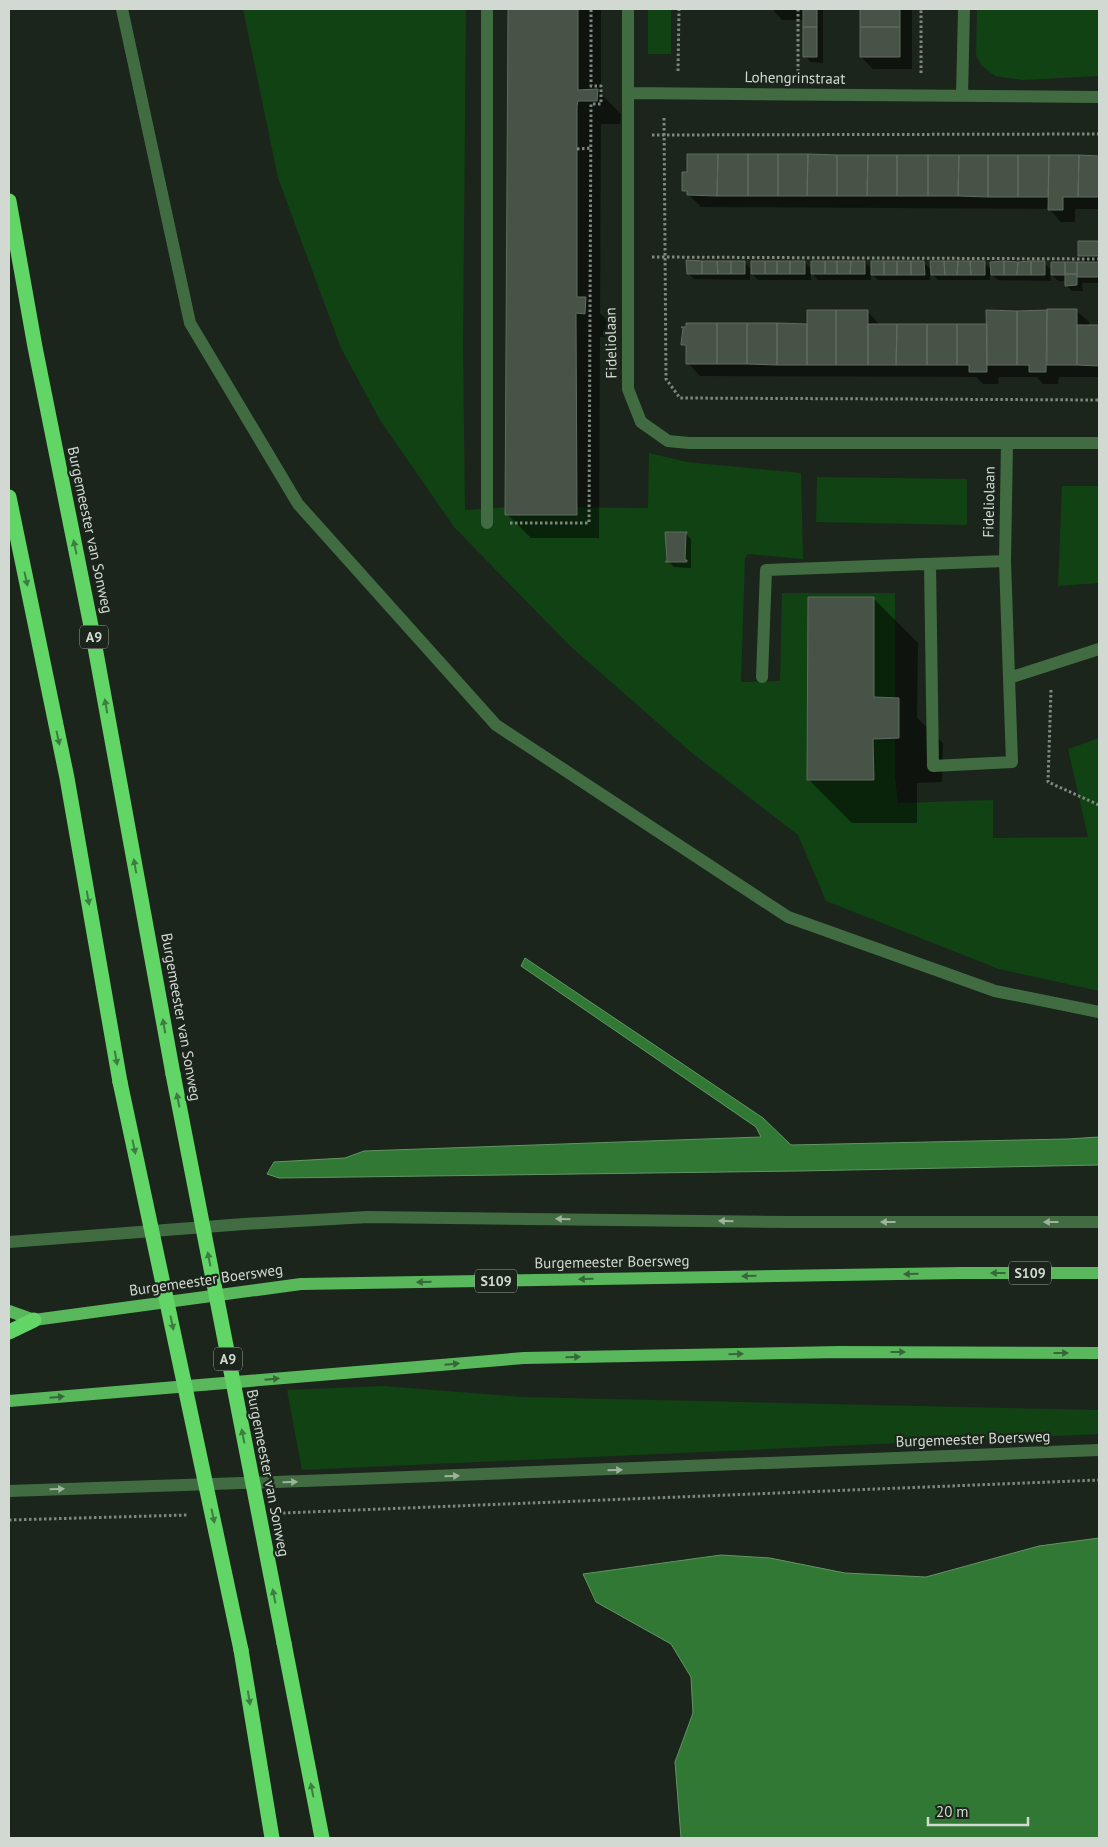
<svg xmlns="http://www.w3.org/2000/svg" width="1108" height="1847" font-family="'PT Sans',sans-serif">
<rect width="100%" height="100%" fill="#1b251b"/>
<!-- green -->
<path fill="#114214" d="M243 9H466L463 346 465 510 511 507 648 508 649 453 687 462 801 473 803 559 748 554 745 558 741 682 780 681 782 593H895V776L898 803 993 800V838L1088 837 1068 749 1099 738V991L999 969 826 901 798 835 692 753 570 646 454 527 380 420 341 348 278 178Z
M648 9H671V54H648Z
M977 9H1099V76L1023 80 995 76 981 65 976 55Z
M817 477 967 479V525L816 522Z
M1062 486H1099V583L1058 586Z
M383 1386 523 1397 1099 1410V1434L302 1470 287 1390Z"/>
<!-- water -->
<path fill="#317834" stroke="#619563" d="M525 958 763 1118 791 1145 1067 1139 1099 1137V1165L799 1171 279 1178 267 1174 274 1162 345 1158 364 1151 761 1137 756 1127 521 966Z
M1099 1538V1838H681L675 1762 693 1713 691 1677 671 1644 596 1602 583 1574 721 1555 770 1558 845 1573 926 1577 1039 1546Z"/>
<!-- shadow -->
<path fill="#0007" d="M509 9H601V94L621 114 620 124H601L600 313 609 322 608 337H600L599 538H531L507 514Z
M715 9H823V63L811 62 805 56V20H782L772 9Z
M861 9H912V69H873L861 57Z
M688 155 1099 157V209H1075V222H1061L1049 209 701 207 684 190 688 174Z
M1079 242H1099V283H1082L1083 291H1072L1066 285V281H1058L1050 273 1051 281 998 280 990 273V280H938L930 272V280H878L871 273V280H818L811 272V280H758L750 272V280L694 279 688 273 744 262 752 270 805 262 812 270 865 262 872 270 924 263 932 271 984 263 992 270 1044 263 1052 271 1087 263 1079 255Z
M1076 310 1089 322V326H1099V377H1059L1058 384H1043L1037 377H999L998 384H983L976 377 700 376 688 363 687 349 684 345 808 325 867 311 880 325H988V312Z
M685 533 691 539V568L674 567 668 561Z
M874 599 918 643 917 718 943 743 942 782 917 783V823H852L808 779Z"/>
<!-- building -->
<path fill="#485347" stroke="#606c60" d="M508 9H578V90L598 89 597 101H578L577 106V297H586L585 314 576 313 577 515H505Z
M803 9H817V27H803Z
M860 9H900V27H860Z
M803 27H817V57H803Z
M860 27H900V57H860Z
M687 154H718L717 196 687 195V191H682V172H687Z
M718 154H748V196H717Z
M748 154H778V196H748Z
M778 154H808L807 196H778Z
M808 154 837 155V196H807Z
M837 155H868L867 196H837Z
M868 155H897V196H867Z
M897 155H928V196H897Z
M928 155H959L958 196H928Z
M959 155H988V197L958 196Z
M988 155H1018V197H988Z
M1018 155H1049L1048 197H1018Z
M1049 155H1079L1078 197H1063V210H1048Z
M1079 155 1099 156V197H1078Z
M1078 241H1099V256H1078Z
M686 260 702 261V274H687Z
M702 261H717L718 274H702Z
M717 261H731V274H718Z
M731 261H745V274H731Z
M751 261H765V274H751Z
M765 261H777V274H765Z
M777 261H790V274H777Z
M790 261H805V274H790Z
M811 261H825V274H811Z
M825 261H837V274H825Z
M837 261H851L850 274H837Z
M851 261H865V274H850Z
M871 261H884V275H871Z
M884 261H897V275H884Z
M897 261H911V275H897Z
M911 261H924L925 275H911Z
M930 261H944L945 275H931Z
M944 261H958L957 275H945Z
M958 261H970L971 275H957Z
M970 261H985V275H971Z
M1004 261V275H991L990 262Z
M1004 261 1018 262 1017 275H1004Z
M1031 261V275H1017L1018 262Z
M1031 261H1045V275H1031Z
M1051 262H1065V275H1051Z
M1065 262H1077V274H1065Z
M1077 262H1099V277H1077Z
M1065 274H1077V285L1065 286Z
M1047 309H1077V365H1047Z
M807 310H836V365H807Z
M836 310H868V365H836Z
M986 310 1017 311V365H987Z
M1047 310 1046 372H1029V365H1017V311Z
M686 323H717V364H686V345H681V344L683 328 681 327H686Z
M717 323H747V364H717Z
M747 323H777V365L747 364Z
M777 323 807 324V365H777Z
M868 324H897L896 365H868Z
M897 324H927V365H896Z
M927 324H957V365H927Z
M957 324H987V372H969V365H957Z
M1077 325H1099V366L1077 365Z
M665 532H687V533H686L685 560H687V562H665L667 560Z
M808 597H874V697L899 698V738L873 739 874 780H807Z"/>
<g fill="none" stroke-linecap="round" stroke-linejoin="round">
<!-- path -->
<path stroke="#7f877f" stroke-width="3" stroke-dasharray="2.5 2.5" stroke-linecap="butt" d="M798 9V71
M678 71 679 9
M921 73V9
M664 118 666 379 680 398 1099 400
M652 135 1099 134
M577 149 591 148
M652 257 1099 259
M510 523H589L591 104H601V86H591V9
M1051 690 1048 782 1099 805
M283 1513 1099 1480
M9 1520 187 1515"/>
<!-- minor -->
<path stroke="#416c41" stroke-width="12" d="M122 9 190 323 298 504 496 725 788 917 995 991 1099 1012
M487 9V523
M628 9V389L641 422 668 441 689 443H1099
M628 93 1099 97
M962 96 964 9
M1007 443 1005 561 1009 678 1099 649
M930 564 933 766 1012 762 1009 678
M762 677 766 570 1005 561
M9 1242 244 1224 368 1217 788 1222H1099
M9 1491 331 1480 1099 1450"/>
<!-- major -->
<path stroke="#59b75c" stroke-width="12" d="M9 1311 34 1320 301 1284 960 1273H1099
M9 1401 524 1358 840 1352 1099 1353"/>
<!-- highway -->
<path stroke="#61d566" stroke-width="15" d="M9 201 35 347 93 636 173 1074
M9 497 67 778 120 1082
M9 1332 34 1320
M284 1643 322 1838
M241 1650 272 1838"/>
<!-- highway-bridge -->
<path stroke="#61d566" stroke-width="15" d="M173 1074 284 1643
M120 1082 241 1650"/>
</g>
<!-- one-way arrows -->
<defs><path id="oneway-solid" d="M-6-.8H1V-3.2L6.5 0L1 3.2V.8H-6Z" transform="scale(1.25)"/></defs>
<g fill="#3e7d40">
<use href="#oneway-solid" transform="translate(75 547) rotate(-102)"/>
<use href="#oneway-solid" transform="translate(26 579) rotate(78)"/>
<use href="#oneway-solid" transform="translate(106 706) rotate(-100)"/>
<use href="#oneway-solid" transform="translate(58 738) rotate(78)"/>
<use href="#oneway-solid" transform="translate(135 866) rotate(-100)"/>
<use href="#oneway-solid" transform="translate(88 898) rotate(80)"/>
<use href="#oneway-solid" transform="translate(164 1026) rotate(-100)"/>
<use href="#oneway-solid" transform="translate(116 1058) rotate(80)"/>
<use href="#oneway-solid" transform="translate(178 1100) rotate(-101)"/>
<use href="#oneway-solid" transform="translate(134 1147) rotate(78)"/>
<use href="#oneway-solid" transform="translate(209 1259) rotate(-101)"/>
<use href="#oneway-solid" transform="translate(172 1323) rotate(78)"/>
<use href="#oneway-solid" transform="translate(243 1436) rotate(-101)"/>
<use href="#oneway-solid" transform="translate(213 1516) rotate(78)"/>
<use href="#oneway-solid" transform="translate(274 1596) rotate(-101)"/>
<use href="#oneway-solid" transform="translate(249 1698) rotate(81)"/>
<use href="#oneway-solid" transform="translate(312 1790) rotate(-101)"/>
</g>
<g fill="#9fb39f">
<use href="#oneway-solid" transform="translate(563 1219) rotate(-179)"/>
<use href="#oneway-solid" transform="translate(726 1221) rotate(-179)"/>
<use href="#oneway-solid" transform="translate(888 1222) rotate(180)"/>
<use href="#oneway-solid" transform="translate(1051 1222) rotate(180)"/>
<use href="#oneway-solid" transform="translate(615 1470) rotate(-2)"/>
<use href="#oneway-solid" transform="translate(452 1476) rotate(-2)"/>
<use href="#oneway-solid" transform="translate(290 1482) rotate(-2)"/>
<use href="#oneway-solid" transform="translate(57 1489) rotate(-2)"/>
</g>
<g fill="#376738">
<use href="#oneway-solid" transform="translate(998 1273) rotate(-180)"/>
<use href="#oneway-solid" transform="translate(911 1274) rotate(179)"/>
<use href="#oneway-solid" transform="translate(749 1276) rotate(179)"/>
<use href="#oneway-solid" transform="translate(586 1279) rotate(179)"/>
<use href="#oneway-solid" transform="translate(424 1282) rotate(179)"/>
<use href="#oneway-solid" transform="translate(898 1352)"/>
<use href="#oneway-solid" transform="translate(1061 1353)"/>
<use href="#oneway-solid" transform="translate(736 1354) rotate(-1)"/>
<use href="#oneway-solid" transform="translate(573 1357) rotate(-1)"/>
<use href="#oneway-solid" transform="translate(452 1364) rotate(-5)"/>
<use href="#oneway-solid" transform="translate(272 1379) rotate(-5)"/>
<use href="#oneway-solid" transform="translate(57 1397) rotate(-5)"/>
</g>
<g text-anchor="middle" stroke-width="4.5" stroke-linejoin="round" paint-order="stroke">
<!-- shield labels -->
<g fill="#1b251b" stroke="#9ba39b" stroke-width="1">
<rect x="80" y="625.5" width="28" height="23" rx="4"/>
<rect x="1009" y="1261.5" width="42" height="23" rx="4"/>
<rect x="475" y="1269.5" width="42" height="23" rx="4"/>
<rect x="214" y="1347.5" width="28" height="23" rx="4"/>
</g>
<g font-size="14" font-weight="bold" fill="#d2d9d2">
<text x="94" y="642">A9</text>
<text x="1030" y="1278">S109</text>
<text x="496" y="1286">S109</text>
<text x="228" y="1364">A9</text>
</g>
<!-- street labels -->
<g font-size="15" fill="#d2d9d2" stroke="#1b251b">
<text transform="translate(795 78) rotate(1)" y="5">Lohengrinstraat</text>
<text transform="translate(611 343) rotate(-91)" y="5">Fideliolaan</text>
<text transform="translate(989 502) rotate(-89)" y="5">Fideliolaan</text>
<text transform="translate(90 530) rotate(78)" y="5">Burgemeester van Sonweg</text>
<text transform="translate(181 1017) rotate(80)" y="5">Burgemeester van Sonweg</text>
<text transform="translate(612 1262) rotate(-1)" y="5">Burgemeester Boersweg</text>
<text transform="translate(206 1280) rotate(-8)" y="5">Burgemeester Boersweg</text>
<text transform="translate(973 1439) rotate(-2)" y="5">Burgemeester Boersweg</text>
<text transform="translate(268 1473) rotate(79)" y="5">Burgemeester van Sonweg</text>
</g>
</g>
<!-- border -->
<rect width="1108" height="1847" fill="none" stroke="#d2d9d2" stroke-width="20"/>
<!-- scale -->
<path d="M928 1817v8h100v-8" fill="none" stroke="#d2d9d2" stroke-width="2.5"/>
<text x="936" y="1817" font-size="15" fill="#d2d9d2" stroke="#1b251b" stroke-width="4" paint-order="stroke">20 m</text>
</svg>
